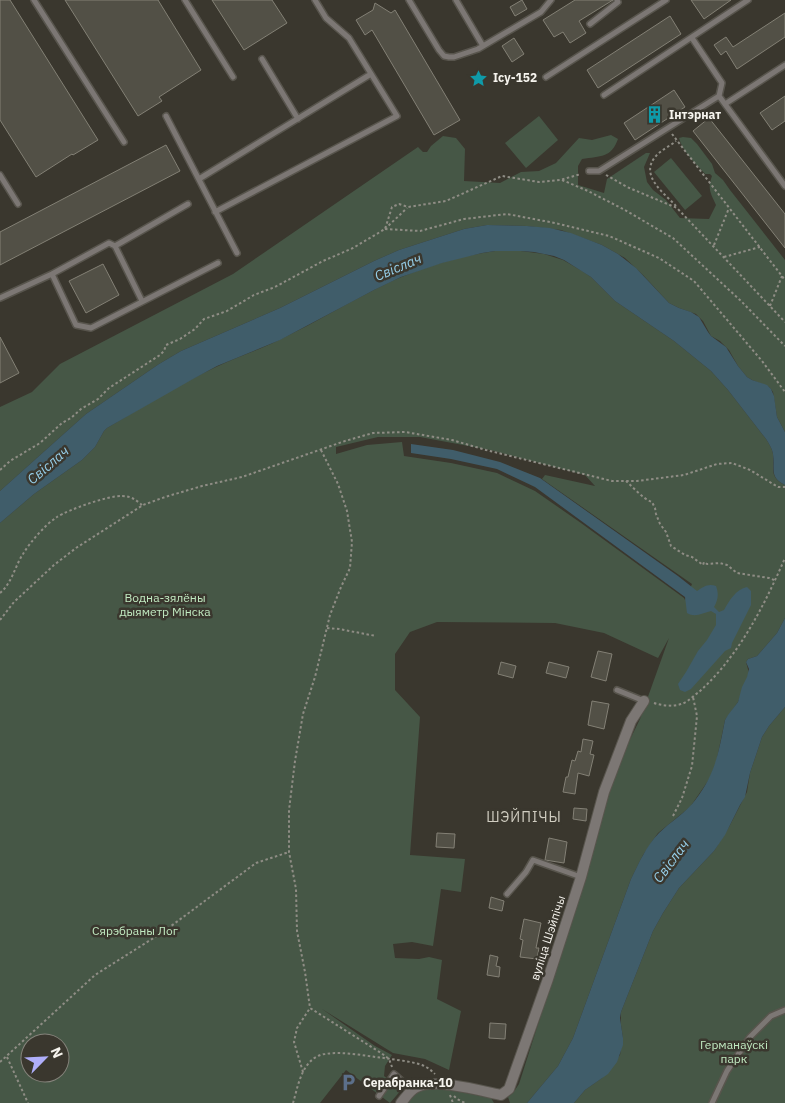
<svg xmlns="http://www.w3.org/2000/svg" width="785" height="1103" font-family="'IBM Plex Sans',sans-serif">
<rect width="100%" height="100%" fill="#3a372e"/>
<!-- green -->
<path fill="#465746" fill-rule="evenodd" d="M539 116 558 140 526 168 505 143Z
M611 135 618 139C611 158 601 156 582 159L578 166V185L604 193 607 179 646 153H650L644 167 647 182 653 190 666 200 680 218 709 219 716 205C711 194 707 189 712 176L710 174H705C696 164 682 151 679 138L683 137 691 138 697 144 712 164 715 173 723 180 730 190 785 260V432L777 417 773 392 769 387 752 380 747 377 738 366 729 350 720 341 711 336 703 321 696 314 679 308 669 303 643 275 625 258 602 245 561 230 527 226 487 225 464 229 399 250 374 261 280 308 181 351 159 364 86 414 0 491V407L32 392 60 364 233 274 418 147 423 152H427L431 146 443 136 456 138 465 149 464 181 500 183 521 172 539 171 556 163 579 138 592 140Z
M671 158 702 196 685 210 654 172Z
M495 251H521L544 254 563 260 582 271 591 277 615 301 674 341 711 371 728 390 766 439C769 444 772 448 773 454 774 469 769 477 785 485V618L777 633 757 656 748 659 746 662 749 673 738 702 725 720 716 763 710 778 690 807 658 833 653 840 643 855 631 879 573 1038 558 1066 527 1103H510L508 1097 513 1093 519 1084 584 880 600 818 617 766 640 719 669 638 658 658 604 633 555 623 437 622 410 632 395 654V690L420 717 410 855 465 859 461 892 441 889 433 946 412 942 393 944 395 958 419 959 429 957 442 960 437 999 461 1011 449 1070 425 1059 393 1053 322 1009 375 1046 392 1055 385 1066 384 1076 402 1089 390 1103 346 1070 320 1103H0V523L34 494 82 460 95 447 104 431 107 428C143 407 179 384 216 367 237 357 259 350 279 340 317 322 352 300 390 282 423 267 460 256 495 251ZM378 437H420L490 450 585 475 595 486 545 475 542 479 692 584 685 600 684 598 581 523 535 491 497 473 451 463 404 456 402 442 367 445 336 454V447ZM30 1043H60V1073H30Z
M785 707V1103H574L585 1090 602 1078 620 1055 623 1038 621 1025V1012L653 931 663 913 679 888 714 851 729 827 747 792 750 773 762 737 769 726Z
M441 1088 491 1098 494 1103H406C418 1088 423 1089 441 1088Z"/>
<!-- water -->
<path fill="#405d6a" d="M487 225 527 226 550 228 571 233 602 245 618 254 636 268 669 303 679 308 691 312 699 317 708 332 711 336 726 347 738 366 747 377 752 380 767 385 771 389 774 396 777 417 785 432V485C769 477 775 469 773 454 772 448 769 444 766 439L728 390 711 371 674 341 615 301 591 277 564 260 554 256 534 252 521 251H495L482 253 442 263 401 277 374 290 280 340 217 366 193 379 107 428 104 431 95 447 82 460 34 494 0 523V491L86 414 159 364 181 351 280 308 374 261 399 250 464 229Z
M411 444 453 450 500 462 540 478 678 576 697 591C703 587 708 583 716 586 719 594 718 600 714 607L719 612 724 610C729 601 736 589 747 587L751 591V605L732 643 731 648 725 651 691 689 685 692 680 690 678 684 686 672 698 651 707 640 716 625V614L711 611C703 613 695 618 687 613L685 597 535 487 497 469 451 459 411 453Z
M785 618V707L769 726 762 737 750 773 745 797 740 805 725 835 714 851 679 888 663 913 653 931 621 1012 620 1018 623 1038V1045L617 1062 608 1074 585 1090 574 1103H527L558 1066 573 1038 631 879C639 863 646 846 659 833 671 821 686 813 696 799 716 773 719 750 725 720L728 715 738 702 742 687 747 677 749 669 746 662 748 659 757 656 777 633Z"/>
<!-- building -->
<path fill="#525046" stroke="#838075" d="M0 0H10L98 140 73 155 72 154 36 177 0 120Z
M65 0H158L201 70 159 97 162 101 138 116Z
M212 0H272L287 23 244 50Z
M522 0 527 9 515 16 510 7Z
M575 0H613L579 21 586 33 570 43 563 32 554 37 543 20Z
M691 0H731L704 19Z
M375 3 391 13 395 10 460 120 434 135 372 30 365 35 356 20 373 10Z
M785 13V37L737 69 726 51 721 55 714 45 726 37 733 47Z
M670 16 681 34 598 88 587 70Z
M514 38 524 54 512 62 502 46Z
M674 90 685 107 635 140 624 123Z
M785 96V121L772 130 760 113Z
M709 118 785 214V248L693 131Z
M166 145 180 171 0 265V232Z
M103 264 119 295 86 313 69 281Z
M0 337 19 373 0 383Z
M598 651 612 654 606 681 591 677Z
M501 662 516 666 513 678 498 674Z
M549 662 569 667 566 678 546 673Z
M592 701 609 704 604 729 588 725Z
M583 739 593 741 590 754 594 755 589 776 578 773 575 794 563 792 566 777H568L572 760 575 761 578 751 581 752Z
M574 808 587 809 586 821 573 819Z
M437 833 455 834 454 848 436 847Z
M549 838 567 842 564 863 545 860Z
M491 897 504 901 502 911 489 908Z
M524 919 541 923 536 948H539L537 959 520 957 523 940 520 939Z
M490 955 498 957 496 966 500 967 499 977 487 975Z
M490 1023 506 1024 505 1039 489 1038Z"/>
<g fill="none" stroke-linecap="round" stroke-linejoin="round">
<defs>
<path id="lane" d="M34 0 124 142
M185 0 233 77
M409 0 439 50 444 56 449 57H454L478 49 541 12 551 0
M456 0 483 46
M590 24 618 2 617 0
M262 59 298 119
M546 77 666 0
M604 95 748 0
M719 96 785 186
M725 104 785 65
M166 116 237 253
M589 171H599L719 96 722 83 692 38
M0 175 18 204
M199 179 371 74
M215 212 397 116 349 38 326 18 315 0
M115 246 142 301
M52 274 76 325 91 328 218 263
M0 298 52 274 109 243 115 246 188 204
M617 690 644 701
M507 894 526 872 533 860 581 877
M379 1096 394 1074 412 1090
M712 1103 727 1071 750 1037 771 1016 785 1010"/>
<path id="street" d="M401 1103C406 1097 410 1090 417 1087 435 1078 482 1091 501 1095L509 1089 548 979 581 877 604 792 631 721 644 701"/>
</defs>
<!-- lane casing -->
<use href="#lane" stroke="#58554d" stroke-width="8"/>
<!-- street casing -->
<use href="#street" stroke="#58554d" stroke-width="12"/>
<!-- path -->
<path stroke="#8f8d85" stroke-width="2" stroke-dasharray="2.5 2.5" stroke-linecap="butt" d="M672 134 785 280
M606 175 627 187 677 208 785 322
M562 180 588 191 623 209 673 238 741 301 785 346
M676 206C663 192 639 175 656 156 661 150 670 146 676 141
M385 229 420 231 464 219 507 214 555 223 609 236 659 258 694 281 762 361 785 392
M385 229 407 208
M714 245 729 208
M724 257 760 247
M770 306 782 276
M321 450 338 484 347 511 352 542 350 568 341 587 330 615 315 677 303 714 295 761 289 810V852L296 889 297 931 305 972 310 1008 381 1053 389 1059 392 1067
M0 470 10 461 40 443 62 423 71 418 81 409 98 399 109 388 160 355 164 351 166 345 180 339 195 329 204 319 227 311 254 295 275 287 323 261 353 248 385 229 392 207 399 204 408 207 446 201 502 176 539 182 560 180 581 174
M626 481C634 488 643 499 652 502L655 508 656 514 660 524 666 532 671 546 685 555 692 557 703 565 704 562 707 564 720 563 727 565 737 573 769 578 774 580
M0 593C12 583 15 566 23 554 31 541 45 525 57 517 68 510 109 495 122 496 131 496 136 500 142 505
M0 620 14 602 54 565 76 548 143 505 165 497 202 486 242 477 345 441 373 433 405 432 452 440 486 450 612 481H637L684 475 717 464 732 463 750 470 778 487H785
M327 628 339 629 376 636
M654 703C663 706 675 707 684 703 689 701 694 695 699 692 739 656 764 606 785 558
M673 816 682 798 692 766 697 716 693 697
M7 1057 28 1103
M0 1062 95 975 163 932 256 863 289 852
M303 1072 294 1042 297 1028 310 1008
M450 1095 453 1103
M454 1096 457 1099 465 1103
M293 1103C297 1090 300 1070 312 1060 315 1057 321 1054 325 1054 344 1051 365 1056 384 1058 396 1060 410 1061 422 1065 427 1067 431 1070 435 1074"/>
<!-- lane -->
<use href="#lane" stroke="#7c7774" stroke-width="5"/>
<!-- street -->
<use href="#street" stroke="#7c7774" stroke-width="10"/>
</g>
<!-- icons -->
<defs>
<symbol id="sight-bare" viewBox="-9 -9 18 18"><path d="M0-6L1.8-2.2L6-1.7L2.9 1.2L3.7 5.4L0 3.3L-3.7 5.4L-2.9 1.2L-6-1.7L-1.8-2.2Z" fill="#0f9aa8" stroke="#3a372e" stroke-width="2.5" paint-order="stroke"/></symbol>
<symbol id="building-bare" viewBox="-9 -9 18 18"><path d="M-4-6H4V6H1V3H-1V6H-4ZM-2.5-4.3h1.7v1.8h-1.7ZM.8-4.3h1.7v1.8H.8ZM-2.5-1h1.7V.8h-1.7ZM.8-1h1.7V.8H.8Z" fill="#0f9aa8" stroke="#3a372e" stroke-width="2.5" paint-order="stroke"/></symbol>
<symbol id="parking-bare" viewBox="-9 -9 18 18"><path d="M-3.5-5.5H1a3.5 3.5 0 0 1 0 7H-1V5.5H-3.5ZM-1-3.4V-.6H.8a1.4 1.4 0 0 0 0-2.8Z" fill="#5c6f8a" stroke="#3a372e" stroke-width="2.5" paint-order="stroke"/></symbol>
</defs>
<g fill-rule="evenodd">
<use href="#sight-bare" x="466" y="66" width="25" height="25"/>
<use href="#building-bare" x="642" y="102" width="25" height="25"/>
<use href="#parking-bare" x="336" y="1070" width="25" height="25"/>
</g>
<g text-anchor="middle" stroke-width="5" stroke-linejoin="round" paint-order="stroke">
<!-- poi labels -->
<g font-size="12" font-weight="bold" fill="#f6f4ee" stroke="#3a372e" text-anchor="start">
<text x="493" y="82">Ісу-152</text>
<text x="669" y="119">Інтэрнат</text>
<text x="363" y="1087">Серабранка-10</text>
</g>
<!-- park labels -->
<g font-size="12" fill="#c1eac1" stroke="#3a372e">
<text x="165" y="602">Водна-зялёны<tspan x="165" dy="14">дыяметр Мінска</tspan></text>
<text x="135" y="935">Сярэбраны Лог</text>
<text x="734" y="1049">Германаўскі<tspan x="734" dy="14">парк</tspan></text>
</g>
<!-- street labels -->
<g font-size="12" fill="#f6f4ee" stroke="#3a372e">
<text transform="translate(548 938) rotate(-72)" y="4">вуліца Шэйпічы</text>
</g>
<!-- water labels -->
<g font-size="14" font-style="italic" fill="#96cfea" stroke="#3a372e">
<text transform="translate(398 267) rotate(-23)" y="5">Свіслач</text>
<text transform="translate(48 465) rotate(-41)" y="5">Свіслач</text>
<text transform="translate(671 861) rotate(-53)" y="5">Свіслач</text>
</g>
<!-- neighbourhood labels -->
<g font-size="14" letter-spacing="1" fill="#d0cdc1" stroke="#3a372e">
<text x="524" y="822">ШЭЙПІЧЫ</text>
</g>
</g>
<!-- north arrow -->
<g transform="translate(45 1058) rotate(66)"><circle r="24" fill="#3a372e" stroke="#85837b"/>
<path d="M0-4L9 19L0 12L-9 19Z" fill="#afaefa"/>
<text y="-8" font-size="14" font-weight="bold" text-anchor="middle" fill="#f6f4ee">N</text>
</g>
</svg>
